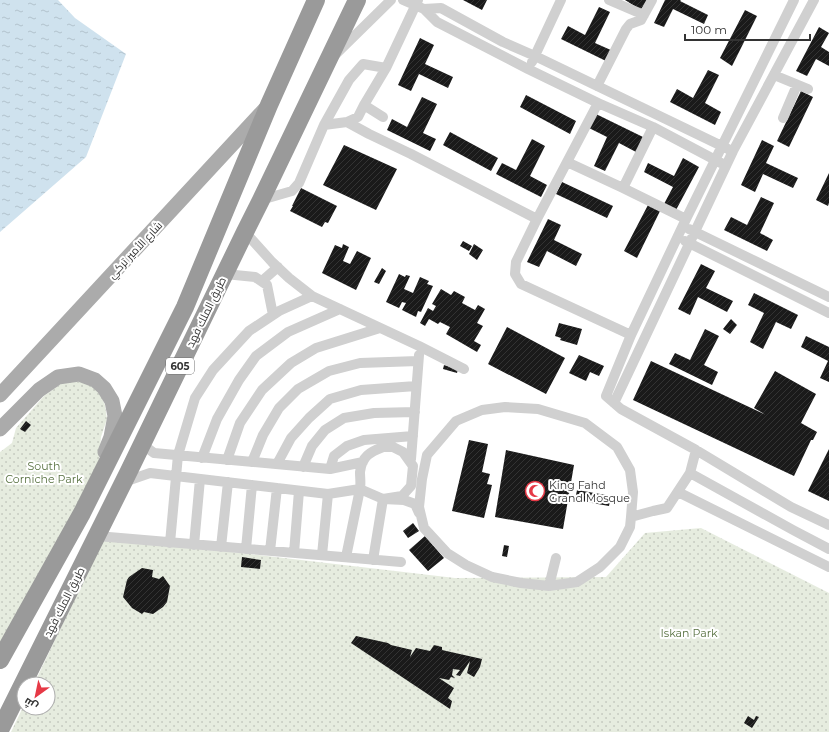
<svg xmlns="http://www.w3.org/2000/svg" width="829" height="732" font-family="Montserrat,Cairo,sans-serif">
<defs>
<pattern id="park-dots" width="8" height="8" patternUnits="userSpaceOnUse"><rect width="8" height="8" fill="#e6ecdf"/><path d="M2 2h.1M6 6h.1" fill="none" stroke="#c6cbc0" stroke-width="1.8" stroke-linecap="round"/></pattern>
<pattern id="water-ripples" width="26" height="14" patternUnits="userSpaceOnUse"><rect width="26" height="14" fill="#cfe2ee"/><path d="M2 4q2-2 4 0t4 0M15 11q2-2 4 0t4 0" fill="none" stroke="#b2c2cd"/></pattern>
<pattern id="building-hatch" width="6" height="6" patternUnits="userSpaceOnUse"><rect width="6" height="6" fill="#1a1a1a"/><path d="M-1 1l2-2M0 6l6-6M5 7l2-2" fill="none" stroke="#333"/></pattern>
</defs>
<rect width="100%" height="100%" fill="#fff"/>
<!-- park -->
<path fill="url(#park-dots)" d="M72 381 82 382 92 386 100 394 105 405 107 419 101 437 99 460 0 664V452L12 443 16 428 44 396 62 383Z
M701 528 829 593V732H11L24 705V708H48V684H34L104 537 455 578 606 577 645 533Z"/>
<!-- water -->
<path fill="url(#water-ripples)" d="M0 0H58L75 18 126 54 86 157 0 232Z"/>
<!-- building -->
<path fill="url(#building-hatch)" d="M463 0H487L482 10Z
M625 0H647L641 10Z
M665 0H681L680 1 708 15 704 24 673 9 664 27 654 23Z
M599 7 610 12 595 43 613 51 608 62 561 39 568 26 585 35Z
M745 10 757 16 732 66 720 58Z
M819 27 829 33 821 47 829 52V66L816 59 807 76 796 71Z
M420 38 434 45 425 64 453 77 448 88 419 74 411 91 398 85Z
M708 70 719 75 705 103 721 112 715 125 670 102 677 89 693 98Z
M801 91 813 97 789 147 777 141Z
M526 95 576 121 570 134 520 107Z
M422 97 437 104 423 133 436 139 430 151 387 130 392 119 407 127Z
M596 114 643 137 636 152 619 143 605 171 594 166 607 137 589 128Z
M450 132 498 158 491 171 443 145Z
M532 139 545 146 530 176 547 185 541 197 496 174 502 163 516 170Z
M762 140 774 146 766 163 798 178 793 188 763 174 755 192 741 185Z
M344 145 397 169 376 210 323 185Z
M683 158 699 167 676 210 664 204 673 187 644 172 648 163 674 176Z
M829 173V203L828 206 816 200Z
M562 182 613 206 607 218 556 194Z
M301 188 337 206 328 223 325 222 322 227 290 211 293 206H292Z
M761 197 774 203 760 233 773 240 767 251 724 230 731 217 747 225Z
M648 205 660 211 637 258 624 251Z
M548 219 561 225 554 240 582 254 576 266 547 251 539 267 527 262Z
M463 241 472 246 469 251 460 246Z
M343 244 349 247 343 261 350 264 357 251 371 258 356 290 322 273 335 245 342 248Z
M474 244 483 250 477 260 469 254Z
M701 264 715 271 706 288 733 301 727 312 698 297 690 315 678 309Z
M382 268 386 271 379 284 374 282Z
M399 274 405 277 406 275 410 276 404 289 413 293 420 277 429 281 427 284 433 286 421 312 418 311 416 317 402 310 406 303 402 302 399 308 386 302Z
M441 289 451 295 454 291 465 297 462 303 475 310 478 305 485 309 477 323 483 326 474 341 481 345 477 352 446 334 450 327 440 322 438 324 429 319 425 326 420 323 428 308 433 311 436 306 432 304Z
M754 293 798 315 791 329 776 322 763 349 750 342 764 313 748 305Z
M731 319 737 325 730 334 723 329Z
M559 323 582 329 577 345 560 340 561 338 555 336Z
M507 327 565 358 546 394 488 364Z
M705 329 719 336 704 365 718 372 712 385 669 364 675 353 690 360Z
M806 336 829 347V382L820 378 828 361 801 347Z
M579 355 604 366 599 376 590 372 586 381 569 373Z
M651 361 766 415 754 408 775 371 816 394 801 423 817 432 813 440H811L794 476 633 400Z
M444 365 458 369 457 373 443 369Z
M26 421 31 425 25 432 20 429Z
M469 440 488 444 482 472 490 474 487 484 492 485 484 518 452 511Z
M829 449V501L808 491Z
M506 450 574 465 563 529 495 517Z
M577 490 606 495 605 500 610 501 609 506 575 500Z
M413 523 419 531 408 538 403 531Z
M425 536 444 558 428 571 409 550Z
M504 545 509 546 507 557 502 556Z
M242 557 261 560 260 569 241 567Z
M142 568 153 570 152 577 159 579 163 576 170 586 167 602 163 607 153 614 144 612 142 614 132 608 123 597 127 580 129 577Z
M356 636 388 643 391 645 412 650 410 657 416 648 430 651 434 645 442 647V650L482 659 480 667 474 677 467 673 470 661 460 676 456 675 460 670 453 669 452 675 455 678 451 677 449 680 439 678 454 688 448 698 452 701 450 709 351 643Z
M748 716 754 720 756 716 759 717 752 728 744 723Z"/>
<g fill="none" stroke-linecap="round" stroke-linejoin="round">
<!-- minor -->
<path stroke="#d0d0d0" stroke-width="10" d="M403 0 424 9 437 22 528 69 598 103 653 127 721 163
M418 0 386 68 364 105 358 117 347 122 369 134 411 154 537 219 516 262 515 274 521 284 631 335
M609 0 644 15
M794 0 686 219 631 335 606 396 621 409 696 450 791 507 829 525
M424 9 441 8 503 42 535 56 728 149
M336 54 391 0
M532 62 561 0
M774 75 808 89
M597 86 626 29 630 24 641 20 652 0
M364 105 383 117
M783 118 797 85
M324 125 347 122
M567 162 623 188 653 127
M623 188 686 219
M261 200 292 191 299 183 324 125 349 80 363 64 386 68
M537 219 598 103
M689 229 829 297
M245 232 272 262 289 278 312 296 419 346 464 369
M685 241 829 313
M225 274 255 277 267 285 273 315
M262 281 278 267
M614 403 733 151 814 0
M142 444 154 453 330 469 363 462
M383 447H393L403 452 413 466 411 486 402 496 383 499 360 489C361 483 360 478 360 472 362 456 370 452 383 447Z
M202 458 217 419 239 380 256 356 288 332 340 309
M411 459 419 355
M227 460 240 423 262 390 291 363 316 348 380 328
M252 462 263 435 279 408 298 389 329 371 360 363 418 361
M277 464 291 438 309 418 330 399 361 390 416 386
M303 467 312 446 325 430 344 418 374 413 415 412
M330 469 334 456 347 446 364 440 413 436
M690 473 793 530 829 549
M124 482 150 473 328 494 360 489 346 557
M678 492 829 567
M631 517 633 492 630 470 617 447 585 423 538 409 505 407 482 410 456 421 427 455 422 479 419 507 424 528 447 553 466 565 492 577 521 583 549 586 577 582 600 567 620 547 630 527 631 517 653 511 667 508 690 473 696 450
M97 536 401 562
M170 543 178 455 195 398 213 370 249 331 279 311 312 296
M194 545 200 479
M221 547 228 482
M246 549 252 485
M270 551 277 488
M294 553 299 491
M322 555 328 494
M373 560 383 499 404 500 415 504 419 513
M549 586 556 558"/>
<!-- primary -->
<path stroke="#ababab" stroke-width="15" d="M0 395 266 108
M0 429 39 390 58 377 79 374 95 380 104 388 112 401 115 416 111 437 105 452"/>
<!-- motorway -->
<path stroke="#9a9a9a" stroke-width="18" d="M0 660 82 513 185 307 269 105 316 0
M0 730 129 471 245 232 261 200 357 0"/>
</g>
<!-- icons -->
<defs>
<symbol id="mosque-ring" viewBox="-11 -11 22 22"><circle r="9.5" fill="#fff" stroke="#e63946" stroke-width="1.5"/><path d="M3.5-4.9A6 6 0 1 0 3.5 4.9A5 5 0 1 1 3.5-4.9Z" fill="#e63946"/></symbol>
</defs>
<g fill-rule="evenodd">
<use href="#mosque-ring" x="524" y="480" width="22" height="22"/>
</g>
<g text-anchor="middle" stroke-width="4" stroke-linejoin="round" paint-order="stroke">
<!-- shield labels -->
<rect fill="#fff" stroke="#707070" stroke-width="1" x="166" y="358" width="28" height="16" rx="3"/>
<g font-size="10" font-weight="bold" fill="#333">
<text x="180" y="370">605</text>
</g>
<!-- street labels -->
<g font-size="11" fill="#333" stroke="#fff">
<text transform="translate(135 250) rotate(-47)" y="4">شارع الأمير تركي</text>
<text transform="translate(206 312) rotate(-64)" y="4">طريق الملك فهد</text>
<text transform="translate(64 602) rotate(-63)" y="4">طريق الملك فهد</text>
</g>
<!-- park labels -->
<g font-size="11" fill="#56703f" stroke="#fff">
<text x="44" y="470">South<tspan x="44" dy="13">Corniche Park</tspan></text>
<text x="689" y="637">Iskan Park</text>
</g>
<!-- poi labels -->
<g font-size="11" fill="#333" stroke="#fff" text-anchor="start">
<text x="549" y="489">King Fahd<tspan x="549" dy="13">Grand Mosque</tspan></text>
</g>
</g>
<!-- north arrow -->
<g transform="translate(36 696) rotate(213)"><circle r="19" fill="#ffffff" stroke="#adadad"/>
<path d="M0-3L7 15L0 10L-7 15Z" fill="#e63946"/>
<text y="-6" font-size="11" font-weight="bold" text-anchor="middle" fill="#333333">ش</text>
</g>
<!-- scale -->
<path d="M685 34v6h125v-6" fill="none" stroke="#333333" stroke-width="2"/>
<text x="691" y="34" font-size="12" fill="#333333" stroke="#ffffff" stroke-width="3" paint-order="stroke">100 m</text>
</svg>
